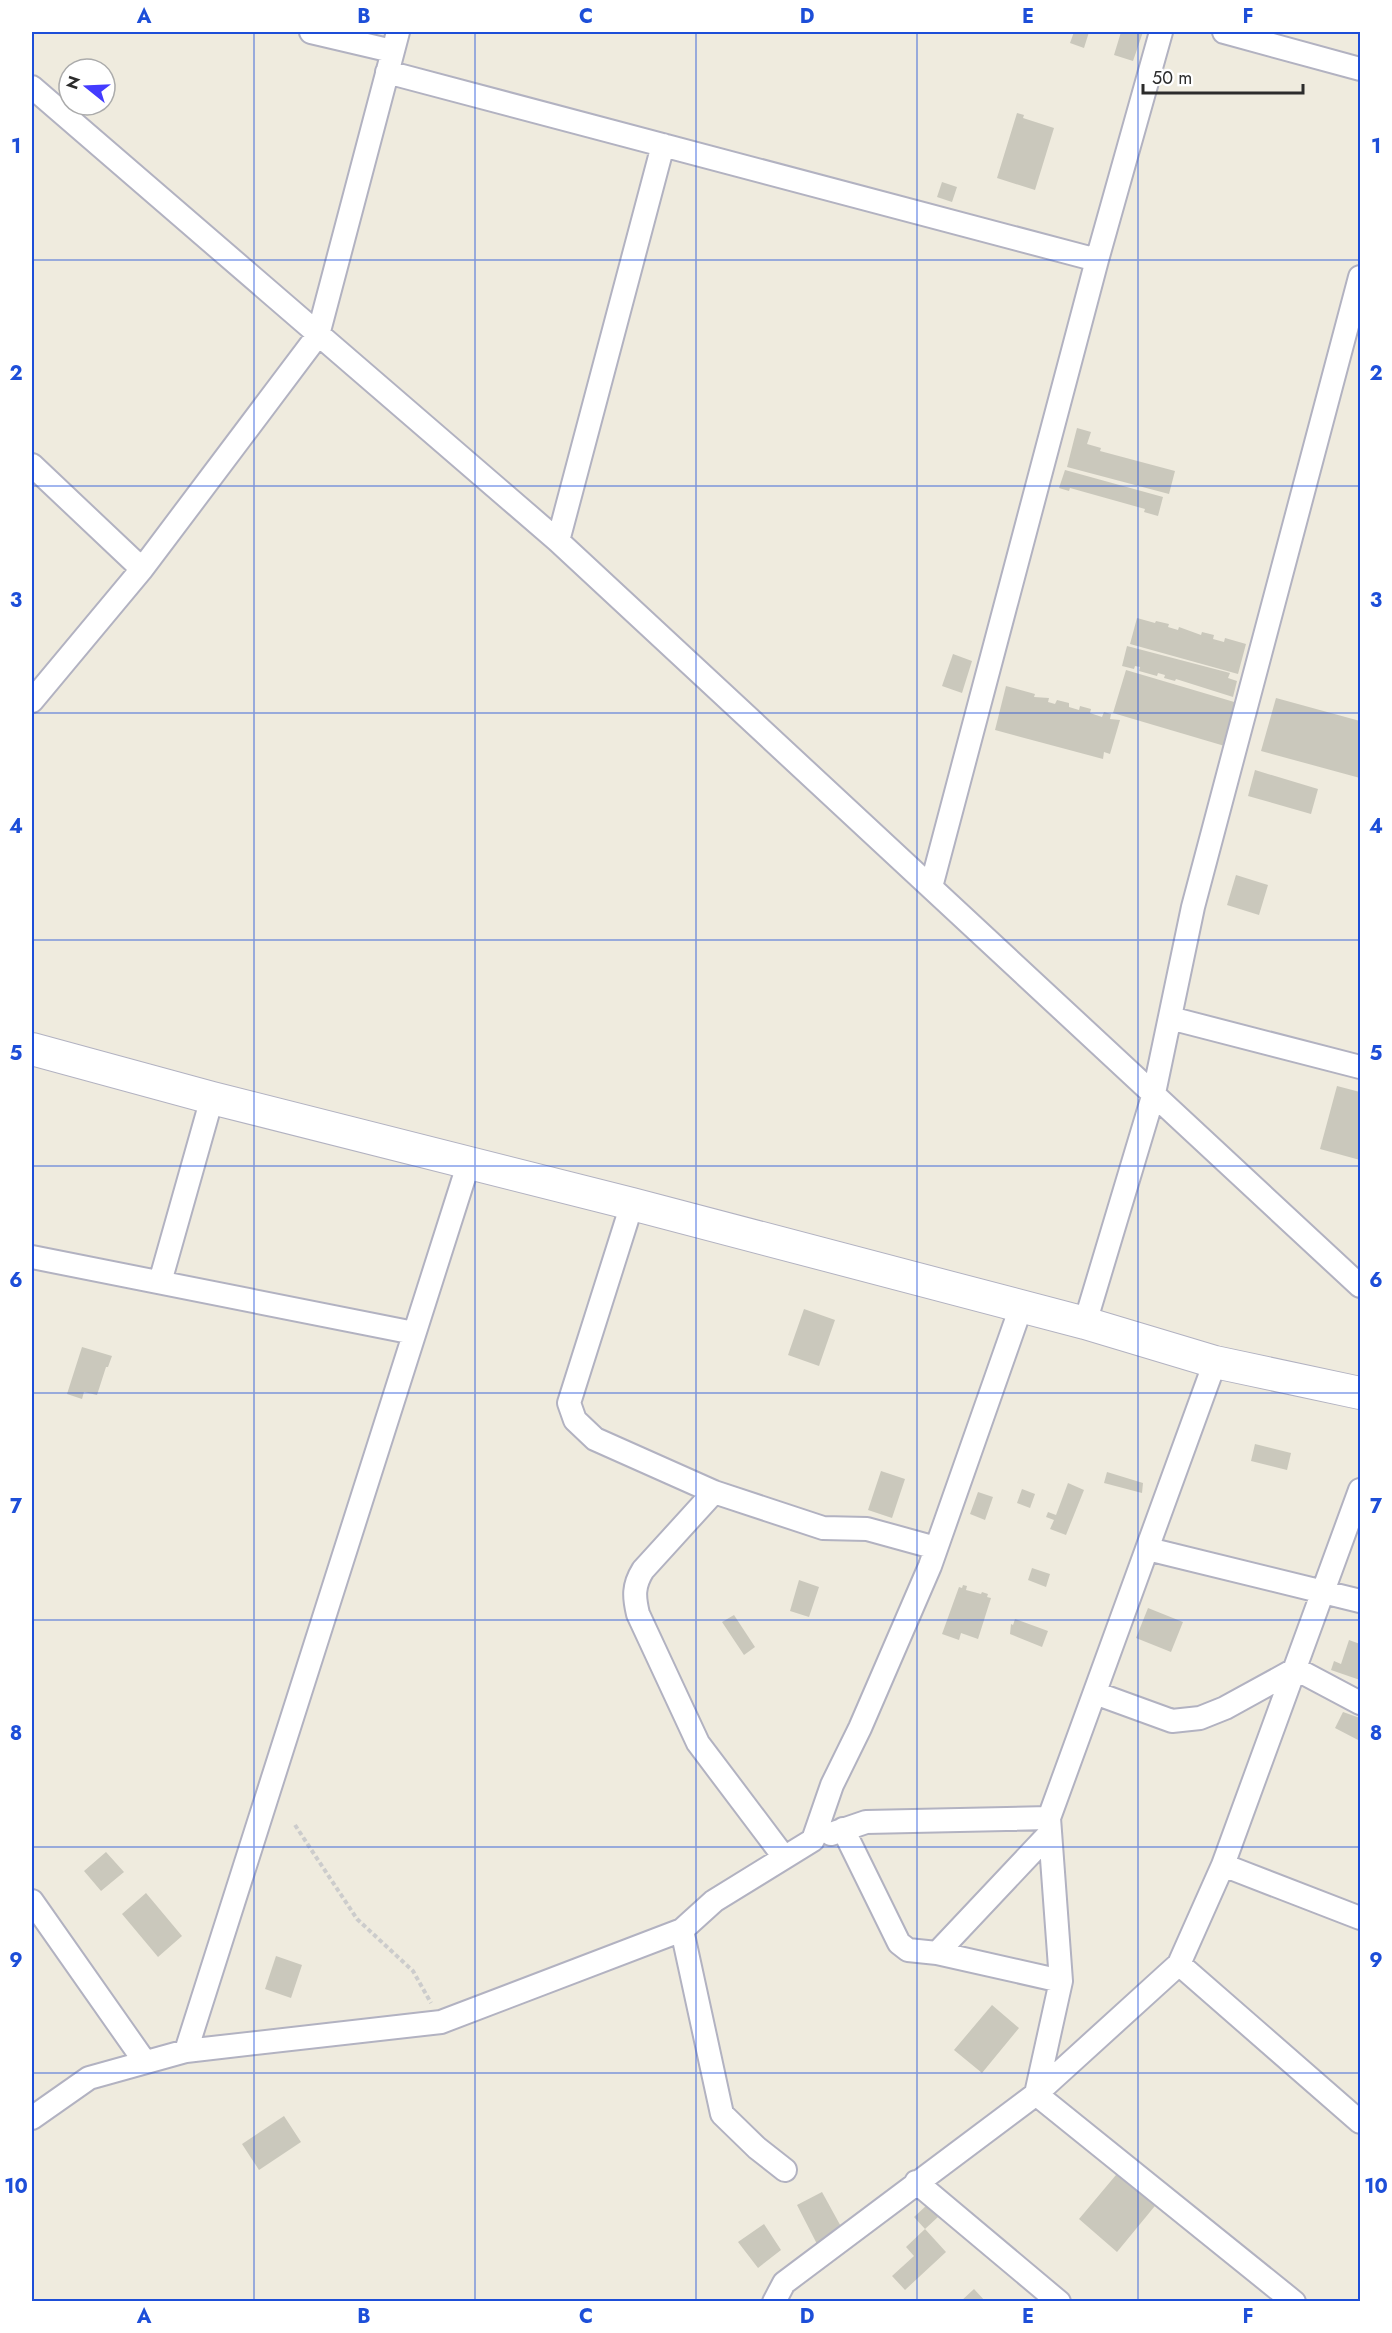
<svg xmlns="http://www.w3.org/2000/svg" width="1392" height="2333" font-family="Jost,sans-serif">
<rect width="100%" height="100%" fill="#efebde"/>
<!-- building -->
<path fill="#cac8bc" d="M1074 32H1089L1084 48 1070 43Z
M1121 32H1143L1133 61 1114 55Z
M1017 113 1024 115 1023 118 1054 128 1035 190 997 178Z
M942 182 957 187 952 202 937 197Z
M1077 428 1091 432 1087 444 1101 448 1100 451 1175 471 1169 494 1067 467Z
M1065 470 1163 497 1158 516 1144 512 1145 509 1070 488 1069 491 1059 488Z
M1137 618 1155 623 1156 621 1169 624 1168 627 1178 630 1179 627 1201 635 1202 632 1214 635 1213 639 1224 642 1225 638 1246 644 1238 674 1130 644Z
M1127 646 1230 673 1228 678 1237 681 1233 697 1176 679 1175 681 1164 678 1165 675 1158 673 1157 676 1139 671 1140 667 1135 666 1134 669 1122 666Z
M953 654 972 661 962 693 942 686Z
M1126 670 1241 704 1228 747 1113 713Z
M1006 686 1035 694 1034 697 1049 698 1048 702 1055 704 1057 700 1069 703V707L1079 710 1080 706 1091 709 1090 713 1102 717 1104 712 1111 714 1110 719 1120 720 1110 754 1104 752 1103 759 995 730Z
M1276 698 1360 721V778L1261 751Z
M1255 770 1318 789 1311 814 1248 796Z
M1236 875 1268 885 1259 915 1227 905Z
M1337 1086 1360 1092V1160L1320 1149Z
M804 1309 835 1320 819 1366 788 1355Z
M82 1347 112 1356 108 1367H106L97 1395 84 1392 82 1399 67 1394Z
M1255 1444 1291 1453 1287 1470 1251 1461Z
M881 1471 905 1479 892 1518 868 1510Z
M1107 1472 1143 1483 1142 1493 1104 1483Z
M1068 1483 1084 1490 1066 1535 1050 1529 1054 1520 1046 1517 1048 1512 1056 1515Z
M1022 1489 1035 1494 1030 1508 1017 1503Z
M978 1492 993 1497 985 1520 970 1514Z
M1032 1568 1050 1574 1046 1587 1028 1580Z
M799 1580 819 1587 809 1617 790 1611Z
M963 1585 967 1586 966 1590 981 1594 982 1592 988 1594 987 1597 991 1598 978 1639 961 1633 959 1640 942 1634 959 1587 962 1588Z
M1148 1608 1183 1622 1171 1652 1136 1638Z
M734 1615 755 1647 744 1655 722 1622Z
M1015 1619 1048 1631 1042 1647 1010 1634 1011 1624 1013 1625Z
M1349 1640 1360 1644V1680L1331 1670 1334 1661 1341 1664Z
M1343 1712 1360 1718V1741L1335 1728Z
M106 1852 124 1872 101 1891 84 1871Z
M146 1893 182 1936 158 1957 122 1914Z
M276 1956 302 1965 291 1998 265 1989Z
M992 2005 1019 2028 982 2073 954 2050Z
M284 2116 301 2142 259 2170 242 2144Z
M1121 2169 1159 2201 1117 2252 1079 2219Z
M822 2192 844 2232 818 2246 797 2205Z
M927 2205 938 2217 925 2229 914 2217Z
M764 2224 781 2250 758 2268 738 2242Z
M925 2229 946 2252 905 2290 892 2276 914 2256 906 2247Z
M974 2289 986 2302H960Z"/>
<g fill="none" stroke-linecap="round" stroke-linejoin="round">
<defs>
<path id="street" d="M311 32 392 51
M1224 32 1360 69
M387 72 1097 260
M32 87 558 541 1360 1286
M32 465 142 569
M558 541 663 145
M32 701 142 569 318 335 398 32
M931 887 1097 260 1161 32
M1170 1018 1360 1067
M632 1204 569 1403 575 1420 595 1439 714 1492 823 1528 867 1529 936 1548
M32 1257 414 1333
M160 1282 212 1098
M1085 1323 1154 1093 1193 907 1360 277
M714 1492 643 1570C633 1586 634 1597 638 1614L698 1743 784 1857
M1148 1549 1360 1601
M1095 1693 1172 1721 1200 1718 1225 1708 1296 1669 1360 1703
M843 1829 899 1943 908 1950 937 1953 1061 1981
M831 1834 866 1822 1049 1818
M1223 1865 1360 1918
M32 1901 145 2062
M682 1930 722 2114 757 2148 785 2170
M937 1953 1050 1833
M1179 1964 1360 2122
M186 2051 469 1162
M1036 2094 1061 1981 1049 1818 1215 1362
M1036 2094 1294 2302
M32 2118 89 2078 186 2051 441 2022 682 1930 714 1901 813 1840 832 1785 860 1728 930 1566 1021 1307
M916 2182 1059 2302
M774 2302 784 2283 1036 2094 1179 1964 1223 1865 1360 1490"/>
<path id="secondary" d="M32 1049 212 1098 632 1204 1085 1323 1215 1362 1360 1393"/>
</defs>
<!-- street casing -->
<use href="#street" stroke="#b2b2c1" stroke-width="26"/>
<!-- secondary casing -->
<use href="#secondary" stroke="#b2b2c1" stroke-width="34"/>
<!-- path -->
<path stroke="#ccc" stroke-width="4" stroke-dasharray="4.5 3" stroke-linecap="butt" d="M295 1825 357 1919 413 1971 431 2003"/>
<!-- street -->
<use href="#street" stroke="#fff" stroke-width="22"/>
<!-- secondary -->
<use href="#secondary" stroke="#fff" stroke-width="32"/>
</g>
<!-- grid -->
<path fill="none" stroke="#1d4ed8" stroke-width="1.5" stroke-opacity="0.55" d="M254 32V2302M475 32V2302M696 32V2302M917 32V2302M1138 32V2302M32 260H1360M32 486H1360M32 713H1360M32 940H1360M32 1166H1360M32 1393H1360M32 1620H1360M32 1847H1360M32 2073H1360"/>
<!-- border -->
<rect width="1392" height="2333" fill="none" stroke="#ffffff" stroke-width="66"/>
<!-- north arrow -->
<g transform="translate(87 87) rotate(288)"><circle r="28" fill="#ffffff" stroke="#ababab" stroke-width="1.5"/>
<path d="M0-4.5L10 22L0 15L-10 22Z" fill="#433bff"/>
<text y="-9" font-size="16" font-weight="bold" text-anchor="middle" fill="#2c2c2c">N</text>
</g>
<!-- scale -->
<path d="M1143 84v9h160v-9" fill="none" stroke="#2c2c2c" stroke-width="3"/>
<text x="1152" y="84" font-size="18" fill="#2c2c2c" stroke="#ffffff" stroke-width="4.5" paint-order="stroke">50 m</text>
<rect x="33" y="33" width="1326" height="2267" fill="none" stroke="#1d4ed8" stroke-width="2"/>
<g font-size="20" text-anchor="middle" font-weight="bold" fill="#1d4ed8">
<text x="144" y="23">A</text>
<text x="364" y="23">B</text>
<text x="586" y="23">C</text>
<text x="807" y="23">D</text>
<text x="1028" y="23">E</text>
<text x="1248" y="23">F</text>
<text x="16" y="153">1</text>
<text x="1376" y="153">1</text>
<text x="16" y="380">2</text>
<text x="1376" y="380">2</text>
<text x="16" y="607">3</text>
<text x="1376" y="607">3</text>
<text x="16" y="833">4</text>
<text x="1376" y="833">4</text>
<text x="16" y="1060">5</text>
<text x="1376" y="1060">5</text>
<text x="16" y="1287">6</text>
<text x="1376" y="1287">6</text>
<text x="16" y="1513">7</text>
<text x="1376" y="1513">7</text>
<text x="16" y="1740">8</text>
<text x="1376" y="1740">8</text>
<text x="16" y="1967">9</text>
<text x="1376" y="1967">9</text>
<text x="16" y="2193">10</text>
<text x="1376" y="2193">10</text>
<text x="144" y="2323">A</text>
<text x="364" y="2323">B</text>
<text x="586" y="2323">C</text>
<text x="807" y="2323">D</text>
<text x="1028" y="2323">E</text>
<text x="1248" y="2323">F</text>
</g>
</svg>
